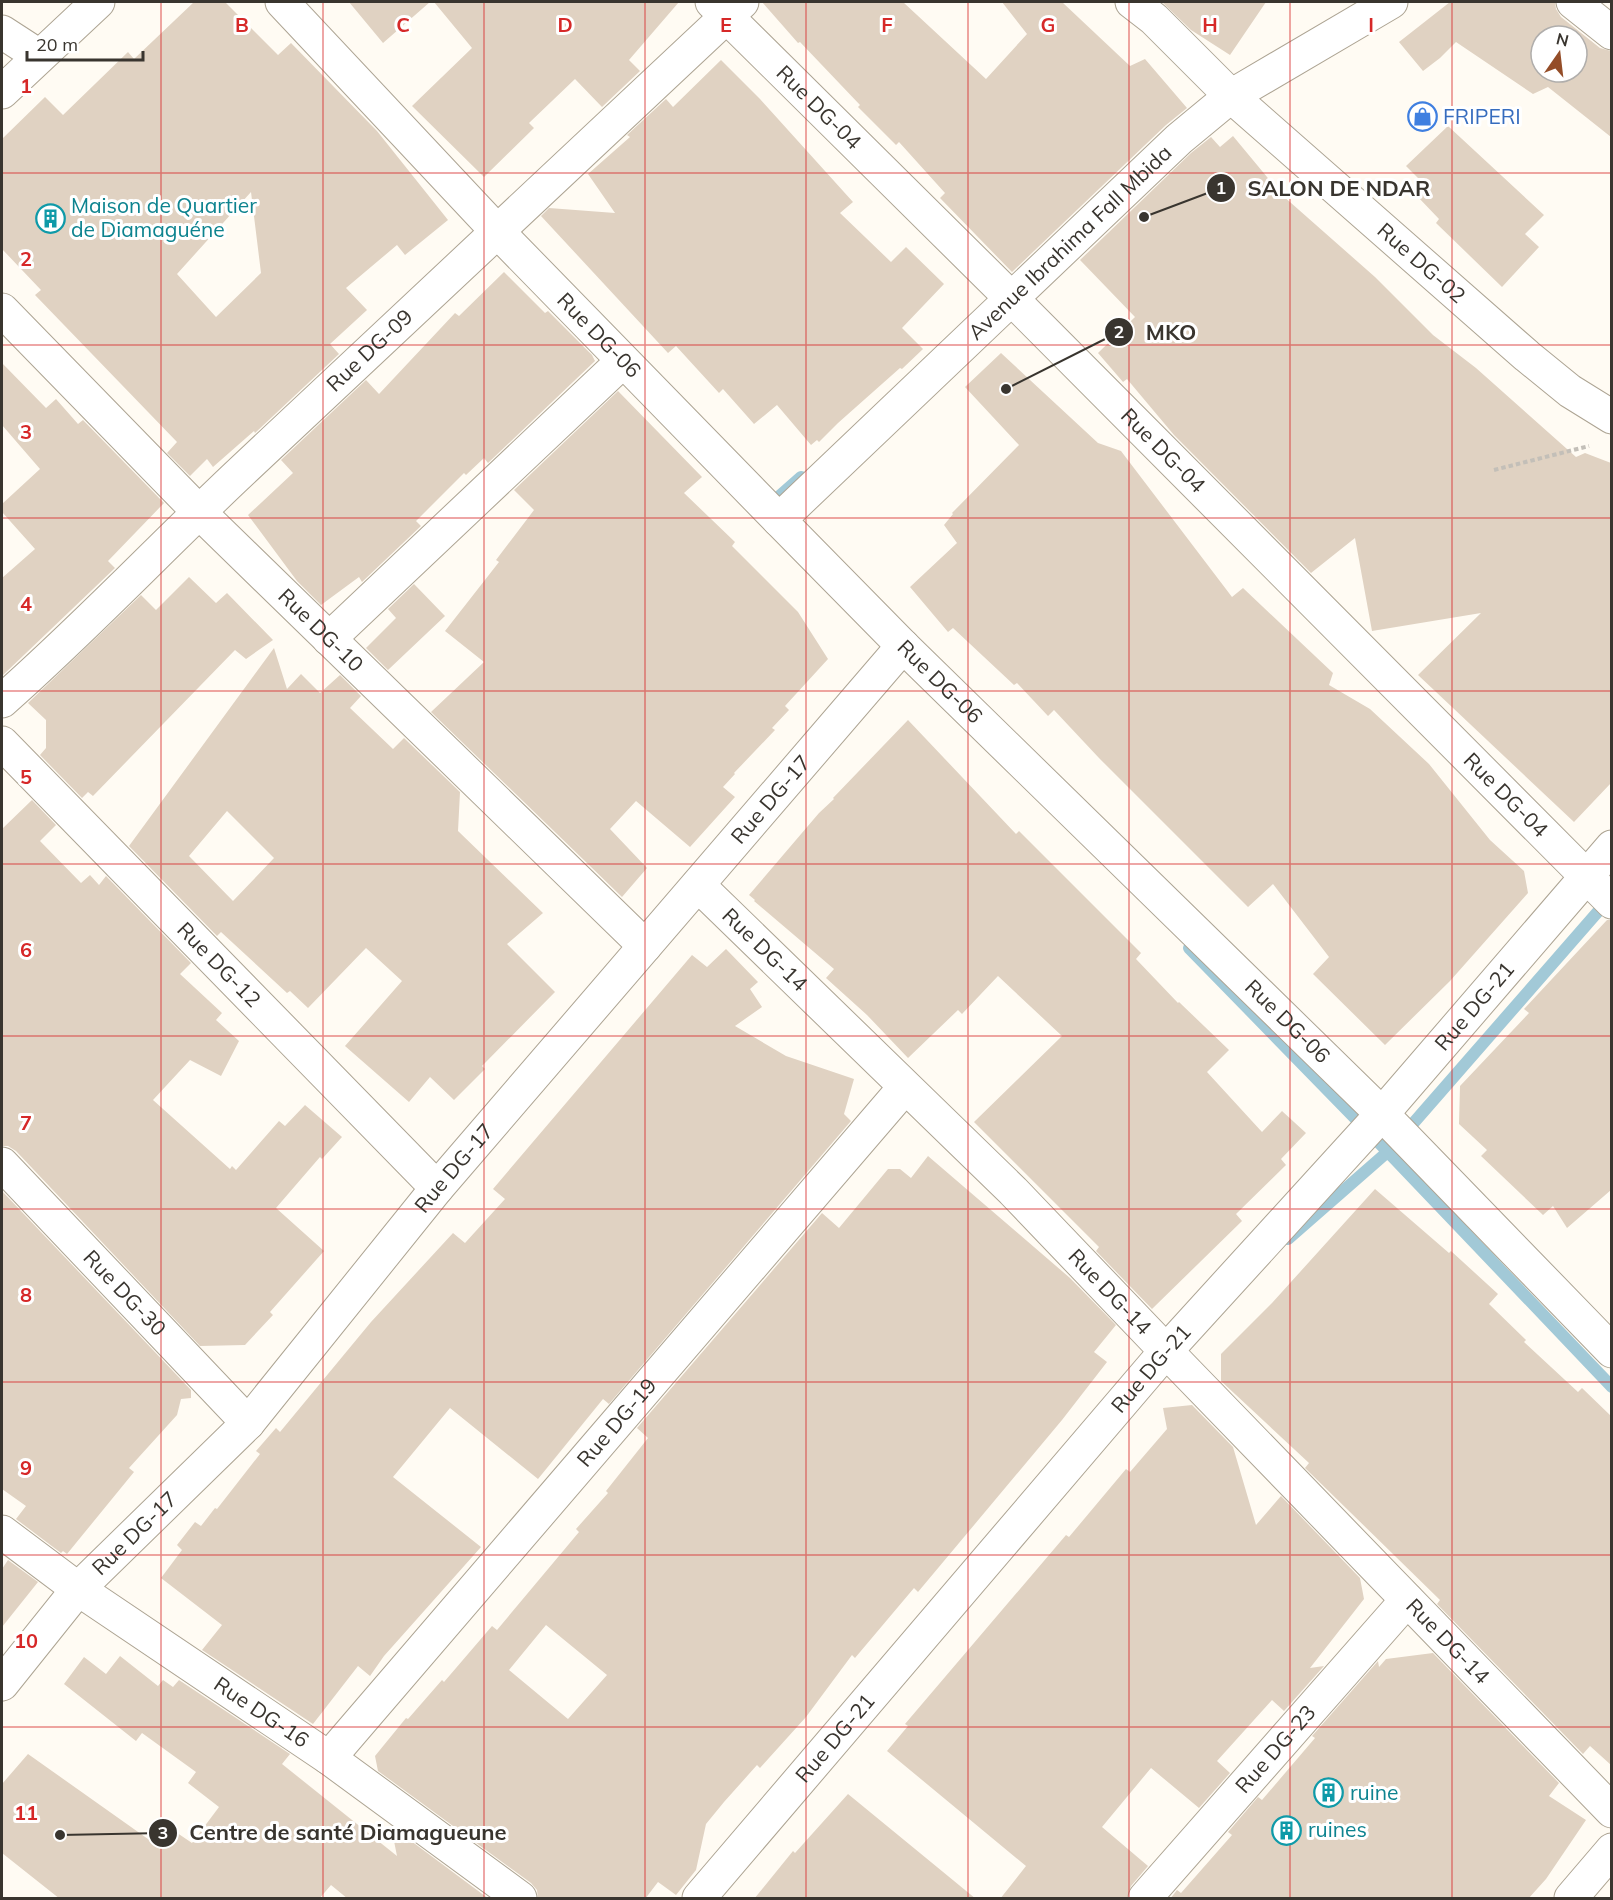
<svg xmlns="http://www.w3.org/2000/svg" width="1613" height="1900" font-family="Mulish,sans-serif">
<rect width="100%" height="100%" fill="#fffbf3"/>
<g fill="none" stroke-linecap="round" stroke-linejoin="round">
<!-- stream -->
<path stroke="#a2c9d7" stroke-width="12" d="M767 507 801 477
M1189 948 1388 1152 1612 1387
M1403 1135 1609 899
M1288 1239 1392 1148"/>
</g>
<!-- building -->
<path fill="#e0d2c2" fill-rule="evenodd" d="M194 2H225L278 55 291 43 377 131 448 220 405 255 397 245 346 288 367 310 330 344 339 354 255 433 254 431 213 467 207 459 190 476 167 453 177 442 35 295 41 290 2 249V139L45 97 63 115 128 52 134 59ZM251 192 261 273 216 317 177 274Z
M349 2H430L383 43Z
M434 2H679L629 60 640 71 602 107 575 79 529 123 534 128 484 177 412 106 472 48Z
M762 2H903L986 79 1027 34 1002 2H1062L1130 66 1145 59 1187 108 1166 125 1012 272 940 198 945 193 899 142 896 145 858 107 860 105 800 42 798 43Z
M1162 2H1266L1230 55 1191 30Z
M1450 2H1555L1556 9 1561 17 1600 48 1611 51V137L1548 87 1533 94 1456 42 1440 58 1423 71 1399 42ZM1541 36H1577V72H1541Z
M721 60 760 99 853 202 840 213 891 262 906 247 944 284 902 328 923 349 902 369 900 368 838 423 819 442 817 440 811 445 777 405 754 424 723 389 719 393 676 346 668 353 541 216 549 208 615 213 588 174 630 137 627 135 666 99 673 107Z
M1448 126 1544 215 1525 234 1539 247 1502 287 1436 223 1439 219 1417 196 1427 187 1406 166Z
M1233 136 1282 195 1375 277 1433 335 1476 368 1576 457 1585 453 1611 463V783L1574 822 1418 675 1481 613 1372 631 1355 538 1311 573 1174 435 1127 379 1123 382 1098 353 1135 317 1080 260 1191 153 1211 137 1220 147Z
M504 272 545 313 548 311 592 355 595 361 488 463 484 458 466 475 464 473 416 521 421 526 362 582 359 577 321 605 297 581 248 515 293 473 281 460 366 380 379 394 455 313 459 316Z
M1001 353 1098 443 1121 451 1232 597 1243 588 1333 673 1329 685 1370 709 1429 764 1490 840 1524 871 1528 893 1450 981 1385 1045 1313 974 1329 957 1273 884 1248 907 1099 758 1054 710 1048 716 1017 683 1014 685 953 628 948 632 910 587 957 543 944 525 953 514 952 513 1019 445 965 387Z
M2 363 46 408 56 399 78 424 83 420 164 503 108 561 115 568 2 676V578L35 549 2 512V504L40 469 2 425Z
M618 391 702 477 684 493 735 542 732 546 798 612 828 659 785 706 789 710 772 728 775 730 734 773 735 774 723 787 735 797 690 847 636 801 610 829 647 868 622 897 431 712 484 662 445 631 499 562 496 560 534 510 514 490Z
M189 577 216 603 227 593 273 640 246 659 235 650 93 796 88 792 82 798 40 755 46 748V720L28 703 141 595 156 610Z
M414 584 445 616 388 670 366 648 396 618 388 609Z
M274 648 287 689 301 674 320 693 340 675 361 696 350 708 393 749 404 738 460 792 458 831 543 913 507 944 555 992 482 1066 485 1069 454 1100 430 1077 409 1102 345 1046 402 981 366 948 308 1008 290 991 287 993 221 932 217 936 129 846ZM227 811 274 858 233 901 189 856Z
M908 720 1016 834 1019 831 1141 953 1136 959 1178 1003 1179 1002 1229 1050 1207 1072 1262 1132 1282 1111 1306 1133 1281 1159 1286 1165 1236 1214 1242 1221 1152 1309 1096 1251 1099 1247 974 1122 1062 1036 998 976 962 1014 958 1010 908 1058 867 1015 826 978 834 969 754 901 755 900 749 895 819 813 834 799 833 798Z
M32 800 56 825 40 841 81 883 90 875 99 885 106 876 191 963 180 974 222 1013 216 1020 239 1041 221 1076 190 1060 153 1100 230 1169 232 1166 236 1170 279 1121 285 1126 305 1105 342 1137 322 1159 320 1157 276 1208 324 1251 270 1312 273 1315 245 1345 200 1346 16 1151 8 1146H2V829Z
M1607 920H1611V1190L1567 1228 1553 1206 1543 1215 1481 1156 1487 1150 1459 1124 1460 1086 1529 1013 1524 1009Z
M726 949 758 982 750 989 762 1007 735 1026 786 1056 854 1079 844 1114 851 1121 609 1404 603 1399 538 1479 450 1408 393 1477 481 1547 384 1656 370 1676 358 1666 313 1724 202 1650 222 1625 161 1578 182 1550 177 1545 195 1522 201 1526 215 1508 217 1509 260 1454 256 1451 276 1428 280 1432 371 1322 453 1233 465 1243 505 1199 493 1189 692 955 707 967Z
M928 1156 1070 1278 1116 1325 1094 1352 1107 1362 1062 1420 918 1592 914 1588 855 1658 852 1655 806 1717 760 1768 757 1765 724 1802 706 1824 696 1870 676 1895 658 1882 645 1899H538L537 1890 531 1883 378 1771 375 1756 406 1718 408 1719 442 1680 444 1682 492 1626 497 1630 579 1532 576 1529 608 1493 606 1491 648 1438 637 1428 822 1213 839 1228 888 1169H900L911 1178ZM546 1625 607 1675 568 1719 509 1670Z
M1375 1189 1449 1253 1451 1251 1498 1294 1489 1304 1526 1340 1524 1342 1578 1392 1582 1388 1611 1416V1765L1590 1746 1583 1754 1437 1604 1440 1600 1305 1468 1309 1463 1221 1381V1354L1272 1303Z
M2 1191 191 1390V1398L181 1399 177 1415 129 1468 134 1472 67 1554 63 1551 61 1553 16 1519 26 1506 2 1489Z
M1192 1405 1233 1447 1256 1525 1281 1496 1360 1578 1364 1599 1310 1668 1324 1666 1284 1711 1272 1700 1217 1761 1230 1773 1199 1808 1151 1768 1102 1827 1148 1866 1131 1886 1127 1899H1000L1026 1866 887 1751 908 1726 905 1724 1066 1535 1069 1537 1126 1469 1130 1472 1167 1429 1163 1408Z
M8 1560 38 1582 2 1627V1569Z
M1433 1653 1559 1783 1549 1796 1586 1820 1546 1879 1528 1899H1170L1177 1890 1181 1893 1232 1835 1228 1832 1258 1797 1262 1800 1315 1738 1312 1736 1378 1661 1379 1667 1386 1659Z
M120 1656 158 1686 163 1680 173 1687 179 1680 290 1754 282 1764 397 1856 391 1826 489 1899H348L331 1885 319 1899H60L2 1853V1784L28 1754 148 1839 161 1822 192 1843 219 1807 188 1783 196 1772 142 1733 136 1741 64 1684 84 1657 106 1674Z
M848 1794 976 1899H754L793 1851 795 1853Z"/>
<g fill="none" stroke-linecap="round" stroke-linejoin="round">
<defs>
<g id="minor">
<path id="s1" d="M282 2 496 230 779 520 903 646 1382 1114 1612 1351"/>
<path id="s2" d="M712 2 1011 298 1612 902"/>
<path id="s3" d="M1132 2 1154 19 1231 96 1527 356 1570 391 1612 417"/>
<path d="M1573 2 1612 33"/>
<path d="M2 32 39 56"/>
<path d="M2 92 98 2"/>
<path id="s4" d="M2 310 199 512 645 946"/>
<path id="s5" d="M779 520 1179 139 1231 96 1391 2"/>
<path d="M329 639 623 361"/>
<path id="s6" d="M2 701C85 628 161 547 242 471 408 314 575 158 742 2"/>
<path id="s7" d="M2 743 437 1188"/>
<path id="s8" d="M698 885 1013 1191 1166 1351 1612 1811"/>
<path id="s9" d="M2 1164 248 1423"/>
<path id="s10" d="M2 1532 78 1589 329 1758 520 1898"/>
<path id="s11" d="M2 1684 78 1589 248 1423 437 1188 903 646"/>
<path id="s12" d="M329 1758 905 1087"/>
<path id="s13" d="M699 1898 1166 1351 1382 1114 1612 847"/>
<path id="s14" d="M1145 1898 1407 1600"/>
<path d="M1571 1898 1612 1850"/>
</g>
</defs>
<!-- minor casing -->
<use href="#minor" stroke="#ada493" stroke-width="35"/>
<!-- path -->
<path stroke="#c3bfb8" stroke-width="4" stroke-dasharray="4.5 3" stroke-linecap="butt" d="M1494 470 1589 446"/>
<!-- minor -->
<use href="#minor" stroke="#fff" stroke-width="33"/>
</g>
<!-- grid -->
<path fill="none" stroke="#d62828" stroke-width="1.5" stroke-opacity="0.55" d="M161 2V1898M323 2V1898M484 2V1898M645 2V1898M806 2V1898M968 2V1898M1129 2V1898M1290 2V1898M1452 2V1898M2 173H1612M2 345H1612M2 518H1612M2 691H1612M2 864H1612M2 1036H1612M2 1209H1612M2 1382H1612M2 1555H1612M2 1727H1612"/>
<!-- icons -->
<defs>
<symbol id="shop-ring" viewBox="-11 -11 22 22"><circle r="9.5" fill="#fff" stroke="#3f7fe0" stroke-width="1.5"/><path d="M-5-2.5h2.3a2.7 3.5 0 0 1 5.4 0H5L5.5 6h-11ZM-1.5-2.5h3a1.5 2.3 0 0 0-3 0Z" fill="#3f7fe0"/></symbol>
<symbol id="building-ring" viewBox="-11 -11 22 22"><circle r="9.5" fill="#fff" stroke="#0f9aa8" stroke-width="1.5"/><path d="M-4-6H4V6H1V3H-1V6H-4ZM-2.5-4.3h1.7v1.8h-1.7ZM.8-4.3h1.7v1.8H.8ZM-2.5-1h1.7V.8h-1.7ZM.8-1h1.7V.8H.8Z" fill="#0f9aa8"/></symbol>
</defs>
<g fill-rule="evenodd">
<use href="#shop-ring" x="1406" y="100" width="33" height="33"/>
<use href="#building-ring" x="34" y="202" width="33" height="33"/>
<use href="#building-ring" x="1312" y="1776" width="33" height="33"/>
<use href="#building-ring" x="1270" y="1814" width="33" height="33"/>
</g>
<g text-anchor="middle" stroke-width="6" stroke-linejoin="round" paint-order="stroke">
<!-- street labels -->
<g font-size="21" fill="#39352f" stroke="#fff">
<text dy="7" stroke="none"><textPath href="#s2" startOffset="150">Rue DG-04</textPath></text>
<text dy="7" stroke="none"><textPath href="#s5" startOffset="402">Avenue Ibrahima Fall Mbida</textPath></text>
<text dy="7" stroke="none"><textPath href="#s3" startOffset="390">Rue DG-02</textPath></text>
<text dy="7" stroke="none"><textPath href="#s1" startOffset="460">Rue DG-06</textPath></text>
<text dy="7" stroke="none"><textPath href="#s6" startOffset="508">Rue DG-09</textPath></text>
<text dy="7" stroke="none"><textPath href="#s2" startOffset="636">Rue DG-04</textPath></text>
<text dy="7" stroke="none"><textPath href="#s4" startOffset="452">Rue DG-10</textPath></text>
<text dy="7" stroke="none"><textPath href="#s1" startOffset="946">Rue DG-06</textPath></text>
<text dy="7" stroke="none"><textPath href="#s2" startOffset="1122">Rue DG-04</textPath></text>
<text dy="7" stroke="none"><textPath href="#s11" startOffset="1173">Rue DG-17</textPath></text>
<text dy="7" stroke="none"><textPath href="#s8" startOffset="93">Rue DG-14</textPath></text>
<text dy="7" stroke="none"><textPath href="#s7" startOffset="310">Rue DG-12</textPath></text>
<text dy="7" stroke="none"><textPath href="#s13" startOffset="1182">Rue DG-21</textPath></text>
<text dy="7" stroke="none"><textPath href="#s1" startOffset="1432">Rue DG-06</textPath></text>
<text dy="7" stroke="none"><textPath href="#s11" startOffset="687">Rue DG-17</textPath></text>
<text dy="7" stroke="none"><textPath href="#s8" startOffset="579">Rue DG-14</textPath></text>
<text dy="7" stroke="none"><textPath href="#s9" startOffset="178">Rue DG-30</textPath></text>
<text dy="7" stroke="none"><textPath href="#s13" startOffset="696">Rue DG-21</textPath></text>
<text dy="7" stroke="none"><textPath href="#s12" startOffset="442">Rue DG-19</textPath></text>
<text dy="7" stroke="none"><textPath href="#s11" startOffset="201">Rue DG-17</textPath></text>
<text dy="7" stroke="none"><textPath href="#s8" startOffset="1065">Rue DG-14</textPath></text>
<text dy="7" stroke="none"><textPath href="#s10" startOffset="316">Rue DG-16</textPath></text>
<text dy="7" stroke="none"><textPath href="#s13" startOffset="210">Rue DG-21</textPath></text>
<text dy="7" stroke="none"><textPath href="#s14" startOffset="198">Rue DG-23</textPath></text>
</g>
<!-- shop labels -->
<g font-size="21" fill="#366cbe" stroke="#fff" text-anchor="start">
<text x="1443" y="124">FRIPERI</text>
</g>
<!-- culture labels -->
<g font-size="21" fill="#0d838f" stroke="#fff" text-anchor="start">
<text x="71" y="213">Maison de Quartier<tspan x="71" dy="24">de Diamaguéne</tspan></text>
<text x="1350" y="1800">ruine</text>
<text x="1308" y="1837">ruines</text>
</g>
</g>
<g font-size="20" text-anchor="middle" font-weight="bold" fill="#d62828" stroke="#fff" stroke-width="6" stroke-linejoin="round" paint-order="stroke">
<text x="242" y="32">B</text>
<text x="403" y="32">C</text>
<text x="565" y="32">D</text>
<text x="726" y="32">E</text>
<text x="887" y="32">F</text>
<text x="1048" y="32">G</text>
<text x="1210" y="32">H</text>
<text x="1371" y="32">I</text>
<text x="26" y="93">1</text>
<text x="26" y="266">2</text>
<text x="26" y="439">3</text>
<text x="26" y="611">4</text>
<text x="26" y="784">5</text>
<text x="26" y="957">6</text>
<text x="26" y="1130">7</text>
<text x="26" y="1302">8</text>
<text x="26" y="1475">9</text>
<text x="26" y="1648">10</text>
<text x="26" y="1820">11</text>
</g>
<!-- callouts -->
<path fill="none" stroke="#39352f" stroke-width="2" d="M1144 217L1221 188M1006 389L1119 332M60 1835L163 1833"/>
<g fill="#39352f" stroke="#fff" stroke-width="2">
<circle cx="1144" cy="217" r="6"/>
<circle cx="1006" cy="389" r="6"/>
<circle cx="60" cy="1835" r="6"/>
<circle cx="1221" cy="188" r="15"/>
<circle cx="1119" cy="332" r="15"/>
<circle cx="163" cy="1833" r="15"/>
</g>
<g font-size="18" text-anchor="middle" font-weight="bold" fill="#fff">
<text x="1221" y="194">1</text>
<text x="1119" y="338">2</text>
<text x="163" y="1839">3</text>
</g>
<g font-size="22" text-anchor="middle" font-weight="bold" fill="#39352f" stroke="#fff" stroke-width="6" stroke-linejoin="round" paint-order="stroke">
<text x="1339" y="196">SALON DE NDAR</text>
<text x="1171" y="340">MKO</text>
<text x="348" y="1840">Centre de santé Diamagueune</text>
</g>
<!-- border -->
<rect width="1613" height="1900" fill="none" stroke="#39352f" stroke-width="6"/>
<!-- north arrow -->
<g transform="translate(1559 54) rotate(14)"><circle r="28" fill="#ffffff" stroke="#b0aeac" stroke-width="1.5"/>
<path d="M0-4.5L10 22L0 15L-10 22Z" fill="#944d28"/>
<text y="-9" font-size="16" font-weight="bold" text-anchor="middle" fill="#39352f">N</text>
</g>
<!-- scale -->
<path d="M27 51v9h116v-9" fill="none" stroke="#39352f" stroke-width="3"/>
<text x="36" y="51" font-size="18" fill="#39352f" stroke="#ffffff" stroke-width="4.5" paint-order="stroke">20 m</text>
</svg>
